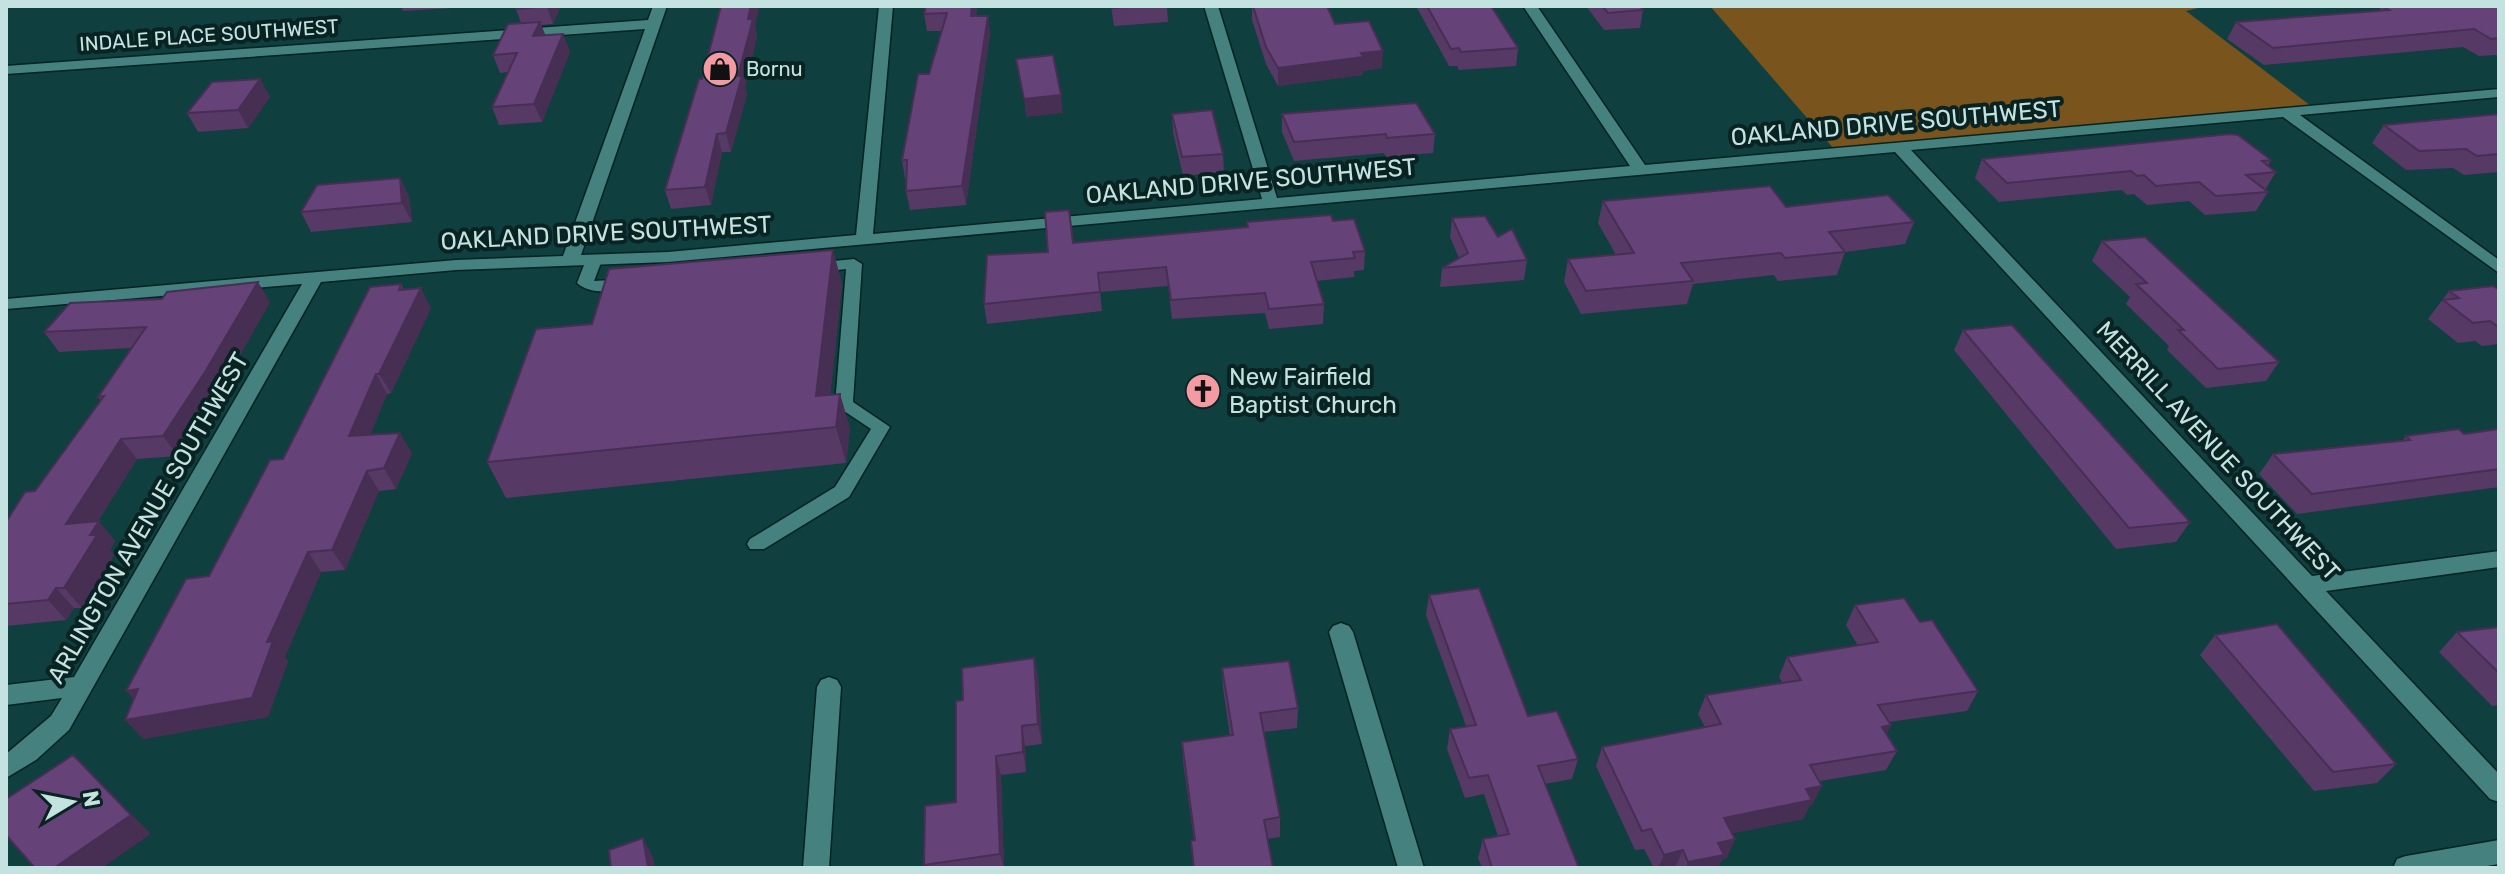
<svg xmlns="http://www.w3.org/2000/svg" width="2505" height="874" font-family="Rubik,sans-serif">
<rect width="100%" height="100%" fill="#0f3f3e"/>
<!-- green -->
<path fill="#79541c" d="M1710 6H2207L2186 11 2315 109 1834 149Z"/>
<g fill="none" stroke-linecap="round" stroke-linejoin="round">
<defs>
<path id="lane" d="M594 255 602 260 594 281 628 279 636 284 634 287C615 291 592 296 577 283L586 260Z
M854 259 862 264 853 402 890 427 849 497 764 549H750L747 544 750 539 835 487 871 429 835 405 846 269 813 273 805 268 813 263Z"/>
<path id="street" d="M653 6H667L581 255 668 252 856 235 879 6H893L873 234 1262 199 1204 6H1218L1277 198 1630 166 1523 6H1537L1645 165 2499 89V97L2300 115 2499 260V273L2283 117 1911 150 2312 576 2499 551V567L2326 591 2499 774V802L2490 799 1895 152 668 262 456 270 321 282 69 730 36 760 6 778V754L51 716 62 698 6 705V685L74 677 302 284 6 309V299L456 260 563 256 645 29 6 74V66L648 20Z
M1341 623 1349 626 1353 632 1424 868H1398L1329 632 1333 626Z
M829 677 837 680 841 687 829 868H803L817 687 821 680Z
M2499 840V864L2476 868H2393L2397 859 2406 856Z"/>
</defs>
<!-- lane casing -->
<use href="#lane" stroke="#032423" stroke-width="3"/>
<!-- street casing -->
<use href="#street" stroke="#032423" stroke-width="3"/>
<!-- lane -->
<use href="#lane" fill="#45817f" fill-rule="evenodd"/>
<!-- street -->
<use href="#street" fill="#45817f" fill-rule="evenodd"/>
</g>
<!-- wall -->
<path fill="#573966" d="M401 6H487L403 11Z
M517 6H561L553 24 541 25 545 35 563 34 570 52 542 122 499 125 492 107 508 72 500 73 493 55 521 23 516 9Z
M926 6H977L976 16H988L990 33 966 205 910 210 906 191 907 179H905L902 160 942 31H927L924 14Z
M1111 6H1167L1168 22 1114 26Z
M1252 6H1327L1335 24 1382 68 1363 71V75L1278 86 1266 64 1252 20Z
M1416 6H1491L1518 48 1516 66 1459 70 1457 66H1449Z
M1586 6H1640L1643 10 1640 28 1604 30Z
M2381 6H2499V57L2496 55 2479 56 2463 47 2264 65 2227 39 2236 22 2379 11Z
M755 27 757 36 745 87 747 94 731 152H722L711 205 671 209 665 190 702 79Z
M260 79 270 97 248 128 198 132 187 113Z
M1172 114 1223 154 1224 172 1183 176 1173 132Z
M1282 114 1435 134 1433 153 1386 157 1384 153 1294 161 1282 132Z
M2499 114V172L2464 175 2453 168 2406 170 2372 143 2384 125Z
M1982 159 2271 160 2268 166 2276 172 2265 190 2268 192 2256 211 2205 215 2189 201 2147 205 2134 194 2127 195 2122 190 1999 202 1975 178Z
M400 178 409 197 412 222 311 232 301 212Z
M1603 201 1786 207 1914 222 1905 244 1845 252 1837 275 1778 281 1774 275 1693 284 1687 304 1581 314 1564 282 1568 259 1616 255 1598 223Z
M1452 218 1498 237 1527 260 1524 280 1440 287 1442 268 1459 258 1450 237Z
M1333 221 1365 251 1364 270 1354 271V277L1317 281 1324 304 1323 324 1269 329 1265 313 1172 319 1168 286 1100 292 1102 311 987 324 984 304 1048 252 1073 243 1247 227V222Z
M2102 241 2279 362 2266 381 2206 388 2167 350 2169 346 2126 304 2130 297 2092 261Z
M833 250 842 284 830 395 840 394 850 429 846 463 506 498 487 462 592 324Z
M401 284 404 290 431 308 391 393 387 394 370 435 412 453 396 489 379 491 345 570 321 572 285 657 288 661 268 717 143 739 209 576 283 459Z
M2499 290V344L2482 346 2475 341 2458 343 2428 319 2449 291Z
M270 302 219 392 178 456 137 459 98 521 115 541 110 550 114 555 82 608H74L66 620 6 626V522L35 491 101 401 98 397 131 348 59 352 44 332Z
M1963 330 2190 522 2176 542 2116 549 1954 350Z
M2499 429V487L2297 514 2259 474 2273 454 2403 440 2406 436 2464 434Z
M1429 595 1528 716 1578 759 1572 779 1545 784 1579 868H1482L1478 858 1483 839 1498 836 1484 794 1465 798 1447 749 1450 729 1466 726 1426 615Z
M1855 605 1920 622 1978 691 1967 711 1889 722 1891 725 1886 734 1897 751 1886 770 1820 781 1812 805H1810L1803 819 1732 833 1727 858 1722 859 1718 868H1654L1644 849 1635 850 1596 766 1602 747 1705 727 1698 714 1706 695 1782 682 1779 677 1787 657 1858 646 1846 625Z
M2499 627V705L2492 706 2439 652 2457 632Z
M2215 635 2396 764 2377 783 2314 791 2200 655Z
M1034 658 1038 678 1042 744 1025 746 1026 772 1001 775 1004 868H926L924 865 956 802 963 700Z
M1222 668 1298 708 1297 728 1264 732 1280 817V837L1267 839 1273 868H1193L1191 841 1194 840 1183 762 1182 742 1230 736 1223 688Z"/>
<!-- shaded-wall -->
<path fill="#472e53" d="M547 6H561L553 24Z
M751 6H760L755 27 757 36 745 87 747 94 731 152 726 133Z
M972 6H977L974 34 971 16Z
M988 16 990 33 966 205 962 186Z
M540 22 547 39 533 36Z
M563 34 570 52 542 122 534 104Z
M1383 51 1382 68 1363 71V75L1278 86V68L1361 53Z
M260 79 270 97 248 128 238 110Z
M1061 95 1063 113 1026 117 1024 99Z
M717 134 722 152 711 205 705 187Z
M400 178 409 197 412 222 402 203Z
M833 250 842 284 827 428 816 396Z
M258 282 270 302 219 392 178 456 163 436Z
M421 288 431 308 391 393 379 374Z
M376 374 387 394 361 456 349 436Z
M840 394 850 429 846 463 836 427Z
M400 433 412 453 396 489 384 468Z
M121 439 137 459 83 544 66 524Z
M367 471 379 491 345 570 332 550Z
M99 521 115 541 110 550 114 555 82 608 64 588 90 535Z
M308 552 321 572 285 657 288 661 268 717 143 739 125 720 267 642Z
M56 588 74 608 66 620 48 600Z
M1034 658 1038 678 1042 744 1038 724Z
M138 689 144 711 126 691Z
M1891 725 1880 745 1882 727Z
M1022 726 1025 746 1026 772 1023 752Z
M73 755 151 834 102 868H54Z
M996 756 1001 775 1004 868 1000 854Z
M1822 786 1812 805H1810L1803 819 1716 837 1724 818 1806 789Z
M643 838 653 857 655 868H644Z
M1735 839 1727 858 1722 859 1718 868H1686L1688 862 1718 843Z
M1683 850 1675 868H1658L1664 855Z"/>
<!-- building -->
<path fill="#654277" stroke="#472e53" stroke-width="2" d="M517 6H547L516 9Z
M721 6H751L748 19H753L738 76H742L726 133 717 134 705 187 665 190 699 79H702Z
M926 6H972L971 16H988L962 186 906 191 907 160H902L918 74H929L947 13 924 14Z
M1113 6H1144L1113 8Z
M1253 6H1327L1335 24 1369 21 1383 51 1361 53 1364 57 1278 68 1266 47Z
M1427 6H1491L1518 48 1461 52 1459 48 1451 49Z
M1602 6H1640L1643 10 1608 13Z
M2382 6H2499V38L2491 39 2474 29 2273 48 2236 22 2389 10Z
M540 22 533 36 563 34 534 104 492 107 517 53 493 55 508 24Z
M1053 55 1061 95 1024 99 1016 59Z
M260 79 238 110 187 113 212 82Z
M1416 103 1435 134 1387 138 1386 134 1294 142 1282 114Z
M1212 110 1223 154 1182 157 1172 114Z
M2499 114V154L2477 156 2466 149 2419 151 2384 125Z
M2230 134 2238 135 2271 160 2262 161 2276 172 2246 175 2268 192 2216 196 2199 182 2156 186 2144 175 2137 176 2131 171 2007 183 1982 159Z
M400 178 402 203 301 212 317 185Z
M1770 186 1786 207 1888 195 1914 222 1829 232 1845 252 1785 258 1781 253 1681 263 1693 281 1586 291 1568 259 1634 253 1603 201Z
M1069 210 1073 243 1248 227 1247 222 1331 215 1333 221 1354 219 1365 251 1353 252 1355 258 1311 262 1324 304 1269 309 1265 293 1171 300 1166 267 1098 273 1100 292 984 304 987 255 1048 252 1045 212Z
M1485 216 1498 237 1512 229 1527 260 1442 268 1468 253 1452 218Z
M2145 237 2279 362 2218 369 2178 330H2184L2136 284 2147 283 2102 241Z
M833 250 816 396 840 394 836 427 487 462 536 329 592 324 609 269Z
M258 282 205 372 163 436 121 439 66 524 99 521 90 535H97L64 588H56L48 600 6 604V522L25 492 35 491 104 396 98 397 146 327 44 332 70 303 162 299 167 292Z
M401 284 399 290 421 288 379 374H376L349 436 400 433 384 468 367 471 332 550 308 552 267 642 273 641 252 698 125 720 138 689 126 691 186 579 209 576 270 460 283 459 370 287Z
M2493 286 2499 290V326H2497L2490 321 2473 323 2443 300 2459 298 2449 291Z
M2012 325 2190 522 2129 528 1963 330Z
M2459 429 2464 434 2499 429V469L2312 494 2273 454 2410 440 2406 436Z
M1479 588 1528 716 1557 711 1578 759 1538 766 1579 868H1492L1483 839 1509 834 1488 775 1469 778 1450 729 1476 725 1429 595Z
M1904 598 1920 622 1932 620 1978 691 1878 705 1891 725 1882 727 1897 751 1810 765 1822 786 1806 789 1812 800 1724 818 1735 839 1718 843 1724 855 1688 862 1683 850 1664 855 1651 829 1642 831 1602 747 1721 724 1706 695 1801 680 1787 657 1878 642 1855 605Z
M2277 624 2396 764 2333 772 2215 635Z
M2499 627V673L2457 632Z
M1034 658 1038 724 1022 726 1023 752 996 756 1000 854 924 865 925 806 956 802V701L963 700 962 668Z
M1289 661 1298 708 1260 713 1280 817 1264 820 1273 868H1194L1191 841 1195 840 1182 742 1233 735 1222 668Z
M73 755 131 815 54 868H35L6 835V799Z
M643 838 648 867 644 868H611L609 850Z"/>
<!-- icons -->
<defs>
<symbol id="shop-disc" viewBox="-11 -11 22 22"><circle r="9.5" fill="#f49aa3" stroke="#092322"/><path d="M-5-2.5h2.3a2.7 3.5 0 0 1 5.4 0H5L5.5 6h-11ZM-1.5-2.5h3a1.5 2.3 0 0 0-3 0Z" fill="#111"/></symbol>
<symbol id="church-disc" viewBox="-11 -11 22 22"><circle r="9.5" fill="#f49aa3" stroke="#092322"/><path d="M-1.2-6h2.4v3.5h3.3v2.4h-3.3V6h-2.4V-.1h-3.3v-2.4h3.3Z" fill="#111"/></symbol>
</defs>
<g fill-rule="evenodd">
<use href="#shop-disc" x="700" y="49" width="40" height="40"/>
<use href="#church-disc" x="1183" y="371" width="40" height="40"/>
</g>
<g text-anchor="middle" stroke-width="8" stroke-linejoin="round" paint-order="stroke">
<!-- far-street labels -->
<g font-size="20" fill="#c4e2e0" stroke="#092322">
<text transform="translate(209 35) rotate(-4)" y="7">INDALE PLACE SOUTHWEST</text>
</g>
<!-- far-poi labels -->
<g font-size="20" fill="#c4e2e0" stroke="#092322" text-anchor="start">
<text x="746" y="76">Bornu</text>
</g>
<!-- street labels -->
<g font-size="24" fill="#c4e2e0" stroke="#092322">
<text transform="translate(1896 123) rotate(-5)" y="8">OAKLAND DRIVE SOUTHWEST</text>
<text transform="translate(1251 181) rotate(-5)" y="8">OAKLAND DRIVE SOUTHWEST</text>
<text transform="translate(606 233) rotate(-3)" y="8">OAKLAND DRIVE SOUTHWEST</text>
<text transform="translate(2218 451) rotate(47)" y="8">MERRILL AVENUE SOUTHWEST</text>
<text transform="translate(148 518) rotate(-60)" y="8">ARLINGTON AVENUE SOUTHWEST</text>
</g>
<!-- poi labels -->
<g font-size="24" fill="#c4e2e0" stroke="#092322" text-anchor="start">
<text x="1229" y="385">New Fairfield<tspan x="1229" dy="28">Baptist Church</tspan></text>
</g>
</g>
<!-- border -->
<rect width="2505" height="874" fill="none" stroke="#c4e2e0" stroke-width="16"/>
<!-- north arrow -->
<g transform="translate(72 802) rotate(80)" stroke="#092322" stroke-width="6" paint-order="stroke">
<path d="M0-6L14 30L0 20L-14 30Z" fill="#c4e2e0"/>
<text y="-12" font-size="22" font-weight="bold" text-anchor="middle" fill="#c4e2e0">N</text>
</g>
</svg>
